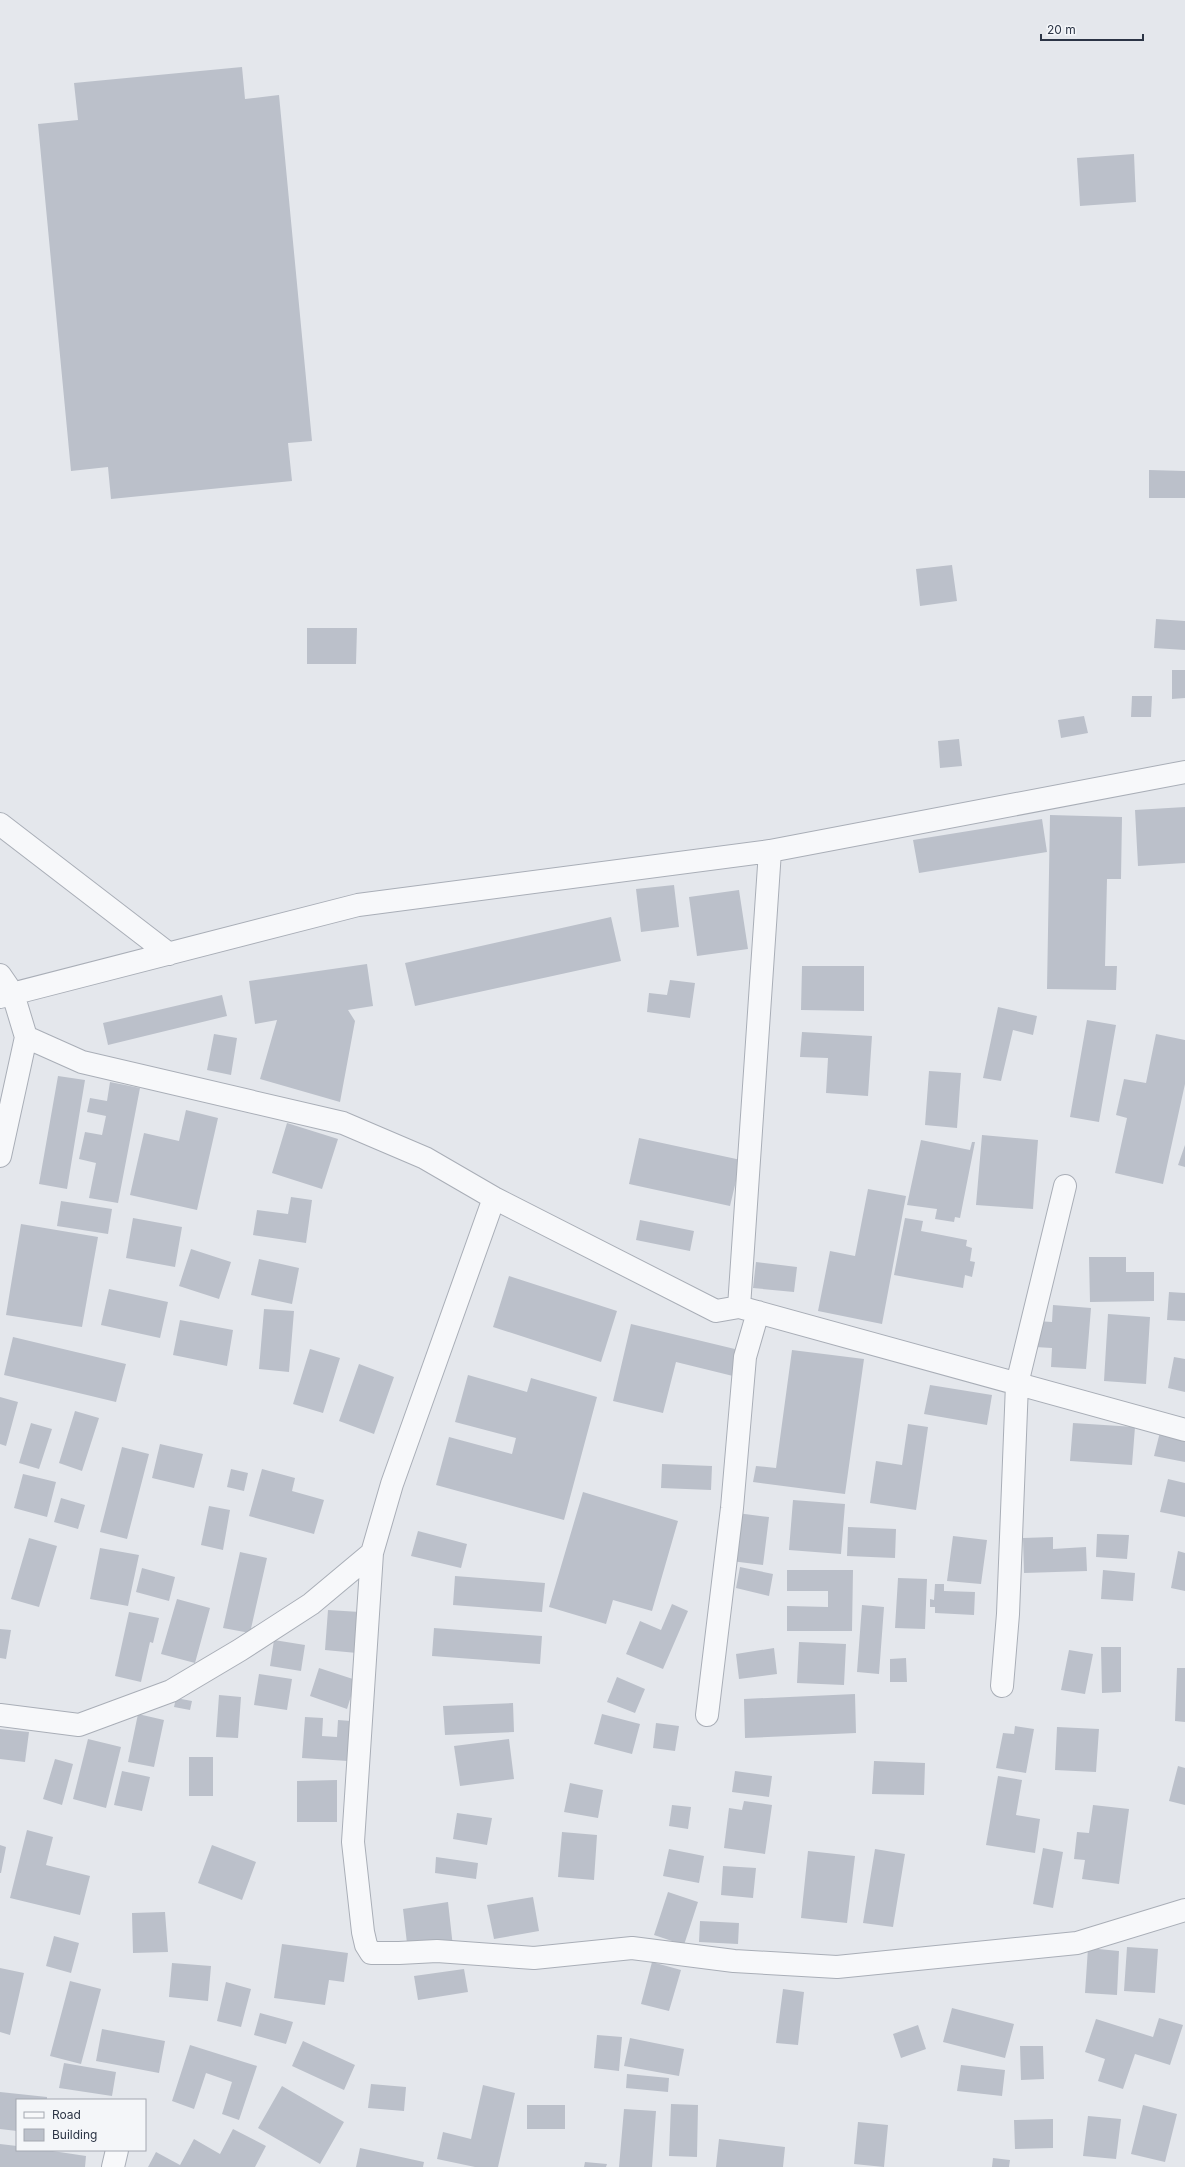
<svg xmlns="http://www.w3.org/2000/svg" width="1185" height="2167" font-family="Inter,sans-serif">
<rect width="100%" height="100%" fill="#e4e7ec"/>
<!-- building -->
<path fill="#bbc0ca" d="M242 67 245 99 279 95 312 441 288 443 292 481 111 499 108 467 71 471 38 124 78 120 74 83Z
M1134 154 1136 202 1080 206 1077 158Z
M1149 470 1185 471V498H1149Z
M952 565 957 601 920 606 916 569Z
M1156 619 1185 621V650L1154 648Z
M307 628H357L356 664H307Z
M1172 670H1185V698L1172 699Z
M1132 696H1152L1151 717H1131Z
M1084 716 1088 733 1061 738 1058 720Z
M959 739 962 766 940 768 938 741Z
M1185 807V863L1138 866 1135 810Z
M1050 815 1122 817 1121 879H1107L1105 966H1117L1116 990 1047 989Z
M1042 819 1047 852 919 873 913 840Z
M674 885 679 927 641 932 636 889Z
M739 890 748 949 697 956 689 897Z
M611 917 621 961 415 1006 405 963Z
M367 964 373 1006 348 1010 355 1021 340 1102 260 1079 277 1020 255 1024 249 981Z
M802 966H864V1011L801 1010Z
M670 980 695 983 690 1018 647 1012 649 993 667 995Z
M222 995 227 1016 108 1045 103 1023Z
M998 1007 1037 1016 1033 1035 1013 1030 1001 1081 983 1078Z
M1087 1020 1116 1025 1099 1122 1070 1117Z
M802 1032 872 1036 868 1096 826 1093 828 1058 800 1057Z
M214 1034 237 1038 231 1075 207 1070Z
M1156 1034 1185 1040V1084L1163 1184 1115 1173 1127 1118 1116 1115 1124 1079 1146 1083Z
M929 1071 961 1073 957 1128 925 1125Z
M58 1076 85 1080 67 1189 39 1184Z
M110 1082 140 1088 118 1203 89 1198 96 1163 79 1159 85 1132 102 1135 106 1116 87 1112 90 1098 107 1101Z
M186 1110 218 1118 197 1210 130 1195 144 1133 179 1141Z
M287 1123 338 1139 322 1189 272 1173Z
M982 1135 1038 1140 1033 1209 976 1205Z
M639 1138 741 1160 730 1206 629 1184Z
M921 1140 970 1150 972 1142H975L960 1218 955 1217 954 1222 935 1219 937 1209 907 1205Z
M1185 1145V1167L1178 1165Z
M868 1189 906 1196 882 1324 818 1311 830 1251 855 1256Z
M291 1197 312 1200 306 1243 253 1235 257 1210 288 1214Z
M61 1201 112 1209 108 1234 57 1226Z
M133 1218 182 1227 175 1267 126 1258Z
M905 1218 923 1221 921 1231 967 1240 966 1246 972 1248 970 1261 975 1262 972 1277 965 1275 963 1288 894 1275Z
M640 1220 694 1231 690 1251 636 1240Z
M21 1224 98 1237 82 1327 6 1315Z
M191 1249 231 1262 219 1299 179 1286Z
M1089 1257H1126V1272H1154V1301L1090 1302Z
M259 1259 299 1268 292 1304 251 1295Z
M756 1262 797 1267 794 1292 753 1288Z
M509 1276 617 1311 601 1362 493 1327Z
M109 1289 168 1302 160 1338 101 1325Z
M1169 1292 1185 1293V1321L1167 1320Z
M1053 1305 1091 1308 1086 1369 1051 1367 1052 1348 1035 1347 1037 1321 1052 1322Z
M264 1309 294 1311 289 1372 259 1369Z
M1108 1314 1150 1317 1146 1384 1104 1381Z
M180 1320 233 1330 227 1366 173 1355Z
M631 1324 739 1350 733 1376 676 1362 663 1413 613 1401Z
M13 1337 126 1364 116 1402 4 1375Z
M310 1349 340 1358 323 1413 293 1404Z
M792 1350 864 1359 845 1494 753 1482 756 1466 776 1468Z
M1174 1357 1185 1359V1392L1168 1388Z
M359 1364 394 1377 374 1434 339 1421Z
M468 1375 527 1392 531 1378 597 1397 564 1520 436 1485 449 1437 512 1454 516 1438 455 1422Z
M930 1385 992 1395 987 1425 924 1414Z
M0 1397 18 1402 6 1446 0 1444Z
M75 1411 99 1418 82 1471 59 1463Z
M31 1423 52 1429 39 1469 19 1463Z
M1073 1423 1135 1427 1132 1465 1070 1461Z
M908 1424 928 1427 916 1510 870 1503 876 1461 902 1465Z
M1160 1432 1185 1437V1462L1154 1456Z
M160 1444 203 1454 194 1488 152 1478Z
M122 1447 149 1454 127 1539 100 1532Z
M662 1464 712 1466 711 1490 661 1488Z
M231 1469 248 1473 244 1491 227 1487Z
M262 1469 295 1478 292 1491 324 1500 314 1534 249 1516Z
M23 1474 56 1482 47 1517 14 1508Z
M1168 1479 1185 1483V1517L1160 1512Z
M583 1492 678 1521 652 1611 613 1600 606 1624 549 1607Z
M61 1498 85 1505 78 1529 54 1522Z
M793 1500 845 1504 841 1554 789 1550Z
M209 1506 230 1510 223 1550 201 1545Z
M737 1513 769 1517 763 1565 731 1561Z
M848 1527 896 1529 895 1558 847 1556Z
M418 1531 467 1544 461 1568 411 1556Z
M1097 1534 1129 1535 1127 1559 1096 1557Z
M953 1536 987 1540 981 1584 947 1581Z
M1053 1537V1549L1086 1547 1087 1571 1024 1573 1023 1538Z
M29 1538 57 1546 39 1607 11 1599Z
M100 1548 139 1555 128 1606 90 1599Z
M1178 1551 1185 1553V1591L1171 1588Z
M240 1552 267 1558 250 1633 223 1628Z
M740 1567 773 1574 769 1596 736 1588Z
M142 1568 175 1577 169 1601 136 1592Z
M787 1570H853L852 1631H787V1606L828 1607V1591H787Z
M1103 1570 1135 1573 1133 1601 1101 1599Z
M455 1576 545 1583 542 1612 453 1605Z
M898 1578 927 1579 925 1629 895 1628Z
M935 1584H944V1591L975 1592 974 1615 935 1613V1607H930V1599L934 1600Z
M177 1599 210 1608 195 1663 161 1654Z
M672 1604 688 1611 663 1669 626 1654 640 1621 661 1630Z
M862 1605 884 1607 879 1674 857 1672Z
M328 1610 360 1612 357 1653 325 1650Z
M129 1612 159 1618 153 1643 150 1642 141 1682 115 1676Z
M434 1628 542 1636 540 1664 432 1656Z
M0 1629 11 1630 6 1659 0 1658Z
M274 1640 305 1645 301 1671 270 1666Z
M799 1642 846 1644 844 1685 797 1683Z
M1101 1647H1121V1692L1102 1693Z
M774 1648 777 1674 739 1679 736 1654Z
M1069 1650 1093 1654 1085 1694 1061 1690Z
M906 1658 907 1682H890V1659Z
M319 1668 356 1680 347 1709 310 1696Z
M1177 1668H1185V1722L1175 1721Z
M259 1674 292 1679 287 1710 254 1705Z
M617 1677 645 1689 635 1713 607 1702Z
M855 1694 856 1733 745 1738 744 1699Z
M219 1695 241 1697 238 1738 216 1737Z
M176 1698 192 1701 190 1710 174 1707Z
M513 1703 514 1732 445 1735 443 1706Z
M138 1714 164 1720 154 1767 128 1762Z
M602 1714 640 1724 632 1754 594 1744Z
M305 1717 323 1718 322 1736 337 1737 338 1720 351 1721 348 1761 302 1758Z
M656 1723 679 1726 675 1751 653 1748Z
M1015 1726 1034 1729 1026 1773 996 1768 1003 1733 1014 1734Z
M1057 1727 1099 1729 1096 1772 1055 1770Z
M0 1729 29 1732 25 1762 0 1759Z
M88 1739 121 1747 106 1808 73 1799Z
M509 1739 514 1779 460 1786 454 1746Z
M189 1757H213V1796H189Z
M55 1759 73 1764 62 1805 43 1799Z
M874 1761 925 1763 924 1795 872 1794Z
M1178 1766 1185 1768V1805L1169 1801Z
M122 1771 150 1777 142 1811 114 1805Z
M735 1771 772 1776 769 1797 732 1792Z
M998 1776 1022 1780 1016 1815 1040 1819 1035 1853 986 1845Z
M337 1780V1822H297V1781Z
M570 1783 603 1790 598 1818 564 1812Z
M744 1801 772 1805 765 1854 724 1848 729 1808 742 1810Z
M672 1805 691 1807 688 1829 669 1826Z
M1093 1805 1129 1809 1119 1884 1082 1879 1085 1860 1074 1859 1077 1832 1089 1833Z
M457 1813 492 1818 487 1845 453 1839Z
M27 1830 53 1837 46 1865 90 1876 80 1915 10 1898Z
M562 1832 597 1835 594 1880 558 1877Z
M0 1845 6 1847 1 1873H0Z
M212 1845 256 1862 242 1900 198 1883Z
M1043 1848 1063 1852 1053 1908 1033 1904Z
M669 1849 704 1856 699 1883 663 1876Z
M875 1849 905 1854 893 1927 863 1923Z
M808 1851 855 1856 847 1923 801 1918Z
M436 1857 478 1863 476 1879 435 1873Z
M723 1866 756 1868 753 1898 721 1895Z
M668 1892 698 1902 684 1945 654 1935Z
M533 1897 539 1931 494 1939 487 1905Z
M448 1902 453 1947 408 1952 403 1909Z
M165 1912 168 1952 133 1953 132 1913Z
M700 1921 739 1923 738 1944 699 1942Z
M54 1936 79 1943 71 1973 46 1966Z
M282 1944 348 1953 344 1982 329 1980 325 2005 274 1998Z
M1127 1947 1158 1949 1155 1993 1124 1991Z
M1088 1948 1119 1951 1117 1995 1085 1993Z
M652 1962 681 1970 669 2011 641 2004Z
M172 1963 211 1966 208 2001 169 1997Z
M0 1968 24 1973 10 2035 0 2032Z
M464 1969 468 1992 418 2000 414 1976Z
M70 1981 101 1989 81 2064 50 2056Z
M226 1982 251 1989 241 2027 217 2021Z
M783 1989 804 1992 798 2045 776 2043Z
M952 2008 1014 2024 1005 2058 943 2042Z
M260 2013 293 2022 286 2044 254 2035Z
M1159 2018 1183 2025 1170 2065 1135 2054 1123 2089 1098 2081 1105 2059 1085 2052 1096 2019 1153 2037Z
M918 2025 926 2049 901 2058 893 2034Z
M102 2029 165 2041 159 2073 96 2061Z
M597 2035 622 2037 619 2071 594 2068Z
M630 2038 684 2049 679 2076 624 2066Z
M303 2041 355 2065 344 2090 292 2066Z
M190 2045 257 2066 239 2120 222 2114 232 2082 206 2073 194 2109 172 2101Z
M1020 2046H1043L1044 2079 1021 2080Z
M64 2063 116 2072 112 2096 59 2088Z
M961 2065 1005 2070 1002 2096 957 2091Z
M627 2074 669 2078 668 2092 626 2088Z
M371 2084 406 2087 404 2111 368 2108Z
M483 2085 515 2093 498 2167H475L437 2159 443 2132 471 2139Z
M282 2086 344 2122 320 2164 258 2128Z
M0 2092 47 2097V2100H17V2131L0 2129Z
M671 2104 698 2105 697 2157 669 2156Z
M527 2105H565V2129H527Z
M1143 2105 1177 2114 1165 2162 1131 2154Z
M624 2109 656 2111 652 2167H619Z
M1088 2116 1121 2119 1116 2159 1083 2156Z
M1053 2119V2148L1015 2149 1014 2120Z
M858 2122 888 2125 884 2167 854 2164Z
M233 2129 266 2146 255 2167H148L156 2152 180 2165 194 2139 220 2154Z
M719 2139 785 2147 783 2167H716Z
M0 2144 17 2146V2150H46L86 2156 85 2167H0Z
M360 2148 424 2162 423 2167H356Z
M993 2158 1010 2160 1009 2167H992Z
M585 2162 607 2164 606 2167H584Z"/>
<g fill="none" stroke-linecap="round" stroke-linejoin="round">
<defs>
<path id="street" d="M0 824 169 954
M0 975 13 994 26 1037 0 1156
M0 997 358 905 770 851 1185 772
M26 1037 82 1062 343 1123 425 1158 494 1198 716 1311 739 1307 1185 1430
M494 1198 392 1484 372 1553 353 1842 363 1932 366 1945 371 1953H399L437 1951 534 1958 632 1948 734 1961 837 1967 1077 1943 1185 1910
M739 1307 770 851
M1002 1686 1008 1614 1017 1384 1065 1186
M0 1715 79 1725 171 1691 240 1650 311 1604 372 1553
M707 1715 732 1508 745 1357 758 1312
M113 2167 117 2150"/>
</defs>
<!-- street casing -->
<use href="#street" stroke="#a9aeb7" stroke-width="24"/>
<!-- street -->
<use href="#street" stroke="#f7f8fa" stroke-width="22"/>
</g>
<!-- legend -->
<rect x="16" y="2099" width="130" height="52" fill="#f4f6f9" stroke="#a4a8b1"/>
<rect x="24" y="2112" width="20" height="6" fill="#f7f8fa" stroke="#a4a8b1"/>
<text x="52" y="2119" font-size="12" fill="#2b3445">Road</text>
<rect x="24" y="2129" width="20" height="12" fill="#bbc0ca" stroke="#a4a8b1"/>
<text x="52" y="2139" font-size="12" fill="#2b3445">Building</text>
<!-- scale -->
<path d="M1041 34v6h102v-6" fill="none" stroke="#2b3445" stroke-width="2"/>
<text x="1047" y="34" font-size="12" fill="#2b3445" stroke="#f4f6f9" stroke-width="3" paint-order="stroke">20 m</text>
</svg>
